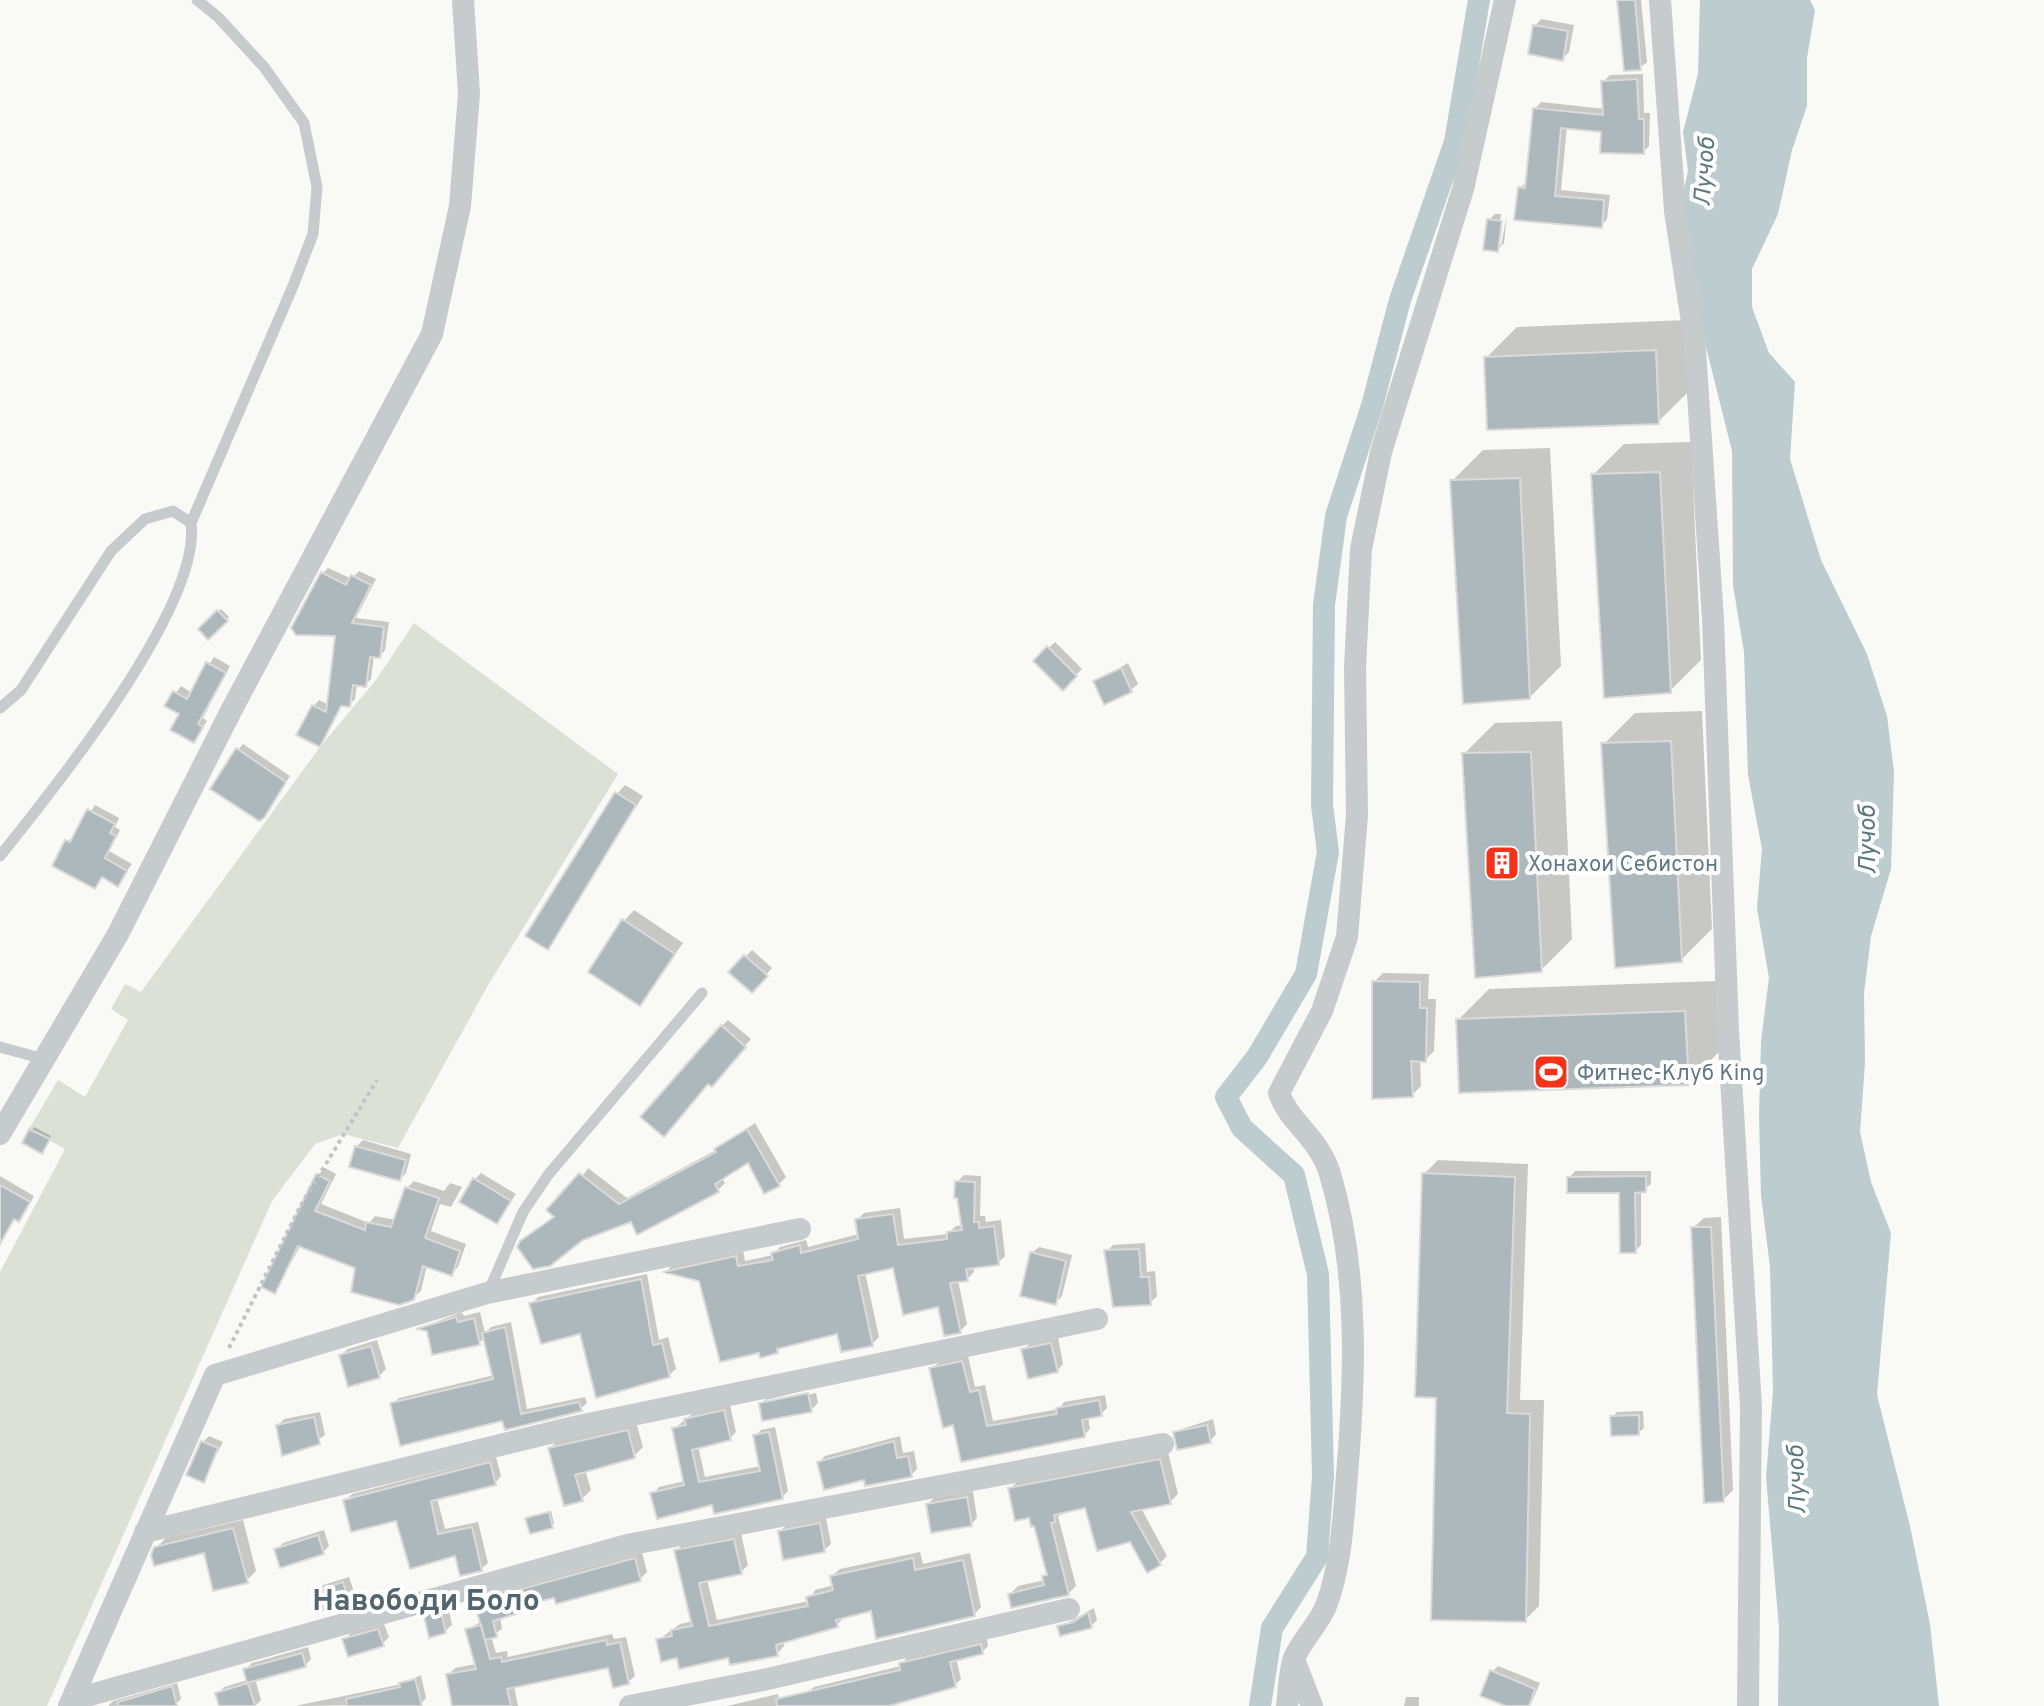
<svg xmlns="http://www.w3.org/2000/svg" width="2044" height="1706" font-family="Overpass,sans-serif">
<rect width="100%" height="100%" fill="#f9f9f6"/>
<!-- green -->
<path fill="#dbe1d6" d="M414 623 618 774 487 987 398 1148 343 1134 315 1144 272 1201 47 1706H0V1272L65 1149 29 1129 58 1080 85 1097 128 1020 111 1009 125 984 141 992 320 747 376 680Z"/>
<!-- water -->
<path fill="#bccccf" d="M1700 0H1810L1815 10 1807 58V106L1792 150 1778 214 1752 269V307L1769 353 1795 382 1790 459 1821 560 1867 654 1887 716 1894 771 1891 869 1871 936 1864 993 1865 1063 1860 1132 1871 1182 1891 1233 1877 1395 1910 1526 1930 1624 1939 1706H1778L1779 1628 1766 1477 1773 1391 1770 1267 1761 1195 1759 1117 1761 1041 1769 978 1757 908 1762 849 1748 775 1744 652 1733 585 1732 451 1695 303 1679 212 1688 171 1683 132 1698 74Z"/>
<!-- shadow -->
<path fill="#0003" d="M1619 0H1641L1647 62 1640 68Z
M1541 19 1574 25 1569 52 1563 58 1535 26Z
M1643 74 1644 113H1650L1649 146 1643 152 1603 130 1567 126 1561 190 1610 195 1607 219 1601 226 1520 188 1528 181 1535 109 1541 102 1605 109 1603 82 1610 75Z
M1495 214H1501L1497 245H1501L1507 215 1504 243 1497 250 1489 220Z
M1686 320 1689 391 1658 422 1486 358 1517 327Z
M1691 442 1701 660 1670 691 1593 475 1624 444Z
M1550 448 1561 666 1530 697 1452 481 1483 450Z
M328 568 352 579 359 571 376 579 356 618 389 622 385 650 380 656 374 655 371 679 365 685 357 683 355 699 349 705 343 704 319 744 314 706 319 700 329 705 337 634 323 573Z
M221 609 229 617 208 637 200 629Z
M1055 642 1082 669 1063 688 1035 661Z
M214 657 230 666 203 718 207 721 194 741 182 713 167 705 181 686 192 693Z
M1128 663 1138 684 1131 690 1095 682Z
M1702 711 1712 929 1681 960 1604 744 1635 713Z
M1562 721 1572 939 1541 970 1464 754 1495 723Z
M243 744 290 776 263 817 238 750Z
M625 785 643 796 547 948 617 794Z
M95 805 119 818 115 827 120 830 109 851 132 864 117 884 103 876 95 886 67 841 75 836Z
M634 910 683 943 640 1004 624 921Z
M752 950 772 968 752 991 731 972Z
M1383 973 1429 974 1428 999H1436L1434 1051 1425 1060H1420L1421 1086 1412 1095 1374 982Z
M1716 981 1719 1052 1688 1083 1458 1020 1489 989Z
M728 1020 751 1039 718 1078 709 1082 722 1026Z
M755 1123 786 1177 779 1184 749 1160 722 1178 725 1183 718 1190 632 1220 522 1242 556 1215 588 1168 627 1198 716 1150Z
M34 1127 51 1136 44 1148 25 1142Z
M363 1140 411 1154 406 1173 400 1179 356 1147Z
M1438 1160 1528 1164 1520 1400H1544L1539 1606 1525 1620 1438 1396 1424 1174Z
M325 1168 336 1174 321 1204 369 1223 375 1216 396 1220 407 1188 414 1181 444 1191 450 1183 462 1187 451 1207 440 1204 431 1231 466 1244 458 1267 451 1274 427 1265 421 1291 413 1298 358 1267 301 1245 275 1291 318 1175Z
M1575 1171H1651V1184L1641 1191V1245L1635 1251 1621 1191 1569 1178Z
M481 1173 516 1194 497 1222 474 1180Z
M964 1175 981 1176 980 1216H985L986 1222 1001 1220 1005 1256 998 1263 973 1266 974 1272 967 1279 958 1280 967 1324 960 1331 939 1305 894 1266 865 1272 879 1337 872 1344 839 1331 784 1345 777 1352 701 1280 667 1271 672 1265 743 1250 745 1261 773 1255 780 1247 806 1240 808 1247 859 1234 857 1220 864 1213 900 1208 904 1239 948 1234 956 1226 963 1225 957 1182Z
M0 1176 34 1196 24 1214 19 1219 16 1217 4 1234 0 1232Z
M1721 1217 1733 1490 1723 1500 1693 1228 1704 1218Z
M1145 1243 1147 1272 1155 1271 1157 1296 1150 1303 1107 1251 1113 1245Z
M1039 1247 1072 1255 1062 1296 1055 1303 1032 1253Z
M647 1274 659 1340 668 1337 676 1369 669 1375 532 1304 538 1297Z
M462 1312 464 1316 480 1312 485 1333 491 1327 511 1322 527 1409 585 1397 587 1403 580 1409 504 1418 392 1404 399 1398 494 1375 485 1337 479 1343 420 1328Z
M1058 1337 1063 1364 1057 1371 1024 1350 1030 1343Z
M377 1340 386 1369 379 1376 341 1355 348 1349Z
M968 1356 975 1387 985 1385 993 1421 1059 1409 1064 1402 1105 1395 1107 1408 1101 1414 1088 1417 1090 1429 1084 1435 954 1423 932 1369 938 1363Z
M814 1388 766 1400V1404L816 1393 818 1403 811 1410 761 1404 768 1397Z
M730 1405 736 1432 730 1438 698 1446 705 1477 761 1466 755 1436 761 1430 775 1427 788 1491 782 1497 713 1503 653 1494 659 1487 685 1481 674 1429 693 1413Z
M1643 1411 1644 1428 1638 1433 1612 1417 1617 1412Z
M320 1412 325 1435 304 1450 284 1454 278 1426 284 1419Z
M1213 1419 1216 1434 1210 1441 1175 1435 1182 1429Z
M636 1422 643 1447 634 1456 585 1470 591 1490 582 1499 550 1448 559 1439Z
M209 1436 223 1442 203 1480V1442Z
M900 1436 903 1453 914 1451 917 1469 911 1475 865 1478 819 1462 825 1456Z
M1168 1452 1178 1494 1170 1502 1141 1508 1167 1556 1159 1564 1086 1505 1058 1516 1076 1586 1068 1594H1010L1018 1586 1045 1580 1048 1572 1031 1516 1010 1489 1018 1481Z
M496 1457 501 1476 495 1483 437 1498 445 1529 478 1522 488 1563 481 1569 398 1518 345 1501 352 1494Z
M973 1491 977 1518 971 1524 928 1504 934 1498Z
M551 1511 554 1523 552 1526 528 1519Z
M826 1518 831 1544 824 1550 780 1531 787 1525Z
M243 1520 256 1571 246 1581 205 1551 156 1548 166 1538Z
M324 1530 329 1546 323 1552 276 1550 283 1543Z
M741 1533 748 1565 741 1572 707 1580 717 1620 809 1601 815 1590 834 1585 832 1576 840 1569 920 1552 923 1564 970 1553 981 1607 974 1615 873 1609 844 1617 837 1625 783 1641 784 1646 777 1654 678 1656 658 1640 680 1624 693 1621 676 1551 683 1544Z
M642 1552 647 1572 640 1579 527 1604 521 1610 500 1617 502 1629 491 1636 496 1653 507 1651 508 1657 612 1634 614 1639 626 1637 635 1676 628 1682 610 1665 514 1685 518 1706H454L448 1675 455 1668 476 1664 467 1630 482 1621 476 1603 482 1597Z
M349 1577 355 1595 348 1601 316 1591 323 1585Z
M448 1606 452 1625 445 1631 426 1617 433 1610Z
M1094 1608 1097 1620 1091 1626 1060 1627Z
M384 1624 389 1637 382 1644 345 1640 351 1633Z
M987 1639 988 1646 982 1652 956 1658 961 1679 955 1685 891 1703 892 1706H727L778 1694 780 1704 807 1693 814 1687 901 1666 907 1657Z
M308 1647 311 1659 305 1666 255 1679 261 1700 255 1706H222L218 1694 224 1687 248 1680 245 1670 252 1663Z
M1498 1666 1540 1683 1530 1706H1505L1492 1672Z
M421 1675 426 1698 421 1704 295 1706 402 1684Z
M177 1683 181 1699 176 1704 108 1706 113 1701Z
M1406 1697H1419V1706H1404Z"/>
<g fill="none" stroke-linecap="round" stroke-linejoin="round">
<!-- canal -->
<path stroke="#bccccf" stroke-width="22" d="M1260 1706 1272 1628 1317 1557 1323 1476 1318 1274 1294 1175 1242 1128 1226 1097 1257 1057 1306 974 1328 852 1322 805 1324 605 1336 516 1372 406 1400 300 1455 142 1479 0"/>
</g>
<!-- building -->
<path fill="#acb8bc" stroke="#dbdad8" stroke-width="2" d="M1617 0H1635L1641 70 1624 71Z
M1533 25 1568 31 1563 61 1528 54Z
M1637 79 1639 119H1644V154L1600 153 1601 132 1561 128 1555 196 1604 200 1602 228 1514 220 1518 187 1525 188 1533 108 1603 115 1601 81Z
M1487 219 1502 221 1498 252 1483 250Z
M1656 350 1659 424 1487 430 1484 357Z
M1660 472 1671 693 1604 698 1591 474Z
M1520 478 1530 699 1463 704 1450 480Z
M321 572 346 585 351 575 371 585 352 623 384 627 380 658 370 657 366 687 353 685 350 707 341 706 320 747 296 735 312 705 326 712 335 636 296 635 291 628Z
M217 610 228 621 208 640 198 629Z
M1047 646 1077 676 1063 691 1033 661Z
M206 662 226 673 198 724 203 727 194 743 170 730 179 714 164 706 173 691 187 699Z
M1121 668 1132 692 1104 705 1093 681Z
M1671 741 1682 962 1615 968 1601 743Z
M236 748 286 782 264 818 259 821 210 789Z
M1531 752 1542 972 1475 978 1462 753Z
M615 792 636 805 548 950 525 936Z
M87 809 115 824 110 833 116 836 105 858 127 871 118 887 102 877 95 889 52 866 65 840 70 842Z
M622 919 675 954 640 1006 588 972Z
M744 955 768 976 752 993 728 972Z
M1372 981 1420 982V1008H1427L1426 1062 1411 1061 1413 1097 1372 1099Z
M1685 1011 1689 1085 1459 1093 1456 1019Z
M721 1025 746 1047 712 1087 708 1084 664 1137 640 1117Z
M29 1129 50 1139 42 1154 22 1143Z
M747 1129 780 1186 764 1194 748 1163 715 1184 719 1192 637 1235 631 1222 583 1240 550 1266 533 1269 517 1247 520 1241 554 1217 546 1210 579 1173 619 1204 716 1152 714 1149Z
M355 1146 406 1160 400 1181 349 1167Z
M1422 1173 1515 1177 1507 1413 1530 1414 1526 1622 1431 1620 1436 1398 1415 1397Z
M316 1174 330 1181 315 1211 365 1230 366 1222 391 1227 405 1187 439 1198 425 1238 460 1251 452 1276 423 1266 414 1300 399 1305 351 1292 355 1268 298 1246 275 1294 261 1287Z
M1646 1176V1192L1635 1193 1636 1253H1620L1619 1193H1567V1177Z
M473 1178 511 1201 497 1224 459 1202Z
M955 1181 975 1182 974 1222H979V1228L994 1226 999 1265 966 1269 968 1281 950 1283 961 1333 944 1336 938 1307 903 1315 893 1268 858 1276 873 1346 841 1352 837 1334 777 1349 778 1353 760 1358 759 1353 720 1362 699 1281 663 1272 736 1256 738 1266 773 1260 771 1253 800 1245 801 1253 858 1239 855 1219 893 1214 898 1245 947 1239V1232L962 1230 957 1198H954Z
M0 1185 30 1202 19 1222 14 1219 0 1244Z
M1691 1227H1711L1724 1502 1704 1503Z
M1139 1249 1141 1277H1149L1151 1305 1113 1307 1104 1250Z
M1030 1252 1066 1261 1056 1305 1020 1296Z
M641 1279 653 1345 662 1343 670 1377 596 1398 580 1334 541 1344 529 1303Z
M456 1317 458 1322 474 1318 480 1345 432 1355 427 1331 416 1329Z
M505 1327 521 1414 579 1402 582 1411 505 1430 502 1421 400 1446 390 1403 493 1379 482 1333Z
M1051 1343 1058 1372 1028 1379 1021 1349Z
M371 1346 380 1378 348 1387 339 1355Z
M962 1361 970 1392 979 1390 987 1426 1057 1414 1056 1408 1099 1400 1102 1416 1082 1420 1085 1437 961 1462 953 1425 943 1428 929 1368Z
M808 1393 812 1412 762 1421 759 1403Z
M724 1410 731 1440 692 1450 699 1482 760 1471 753 1435 769 1432 783 1499 714 1514 712 1505 657 1519 650 1493 684 1485 672 1428 686 1425 684 1419Z
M1639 1415V1435L1611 1436 1610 1416Z
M314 1417 320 1444 282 1456 276 1425Z
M1207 1425 1211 1443 1177 1450 1173 1432Z
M628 1430 635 1458 575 1475 583 1501 564 1506 548 1448Z
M201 1441 218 1448 204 1483 186 1475Z
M894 1441 897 1458 908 1456 912 1477 865 1486 864 1480 824 1490 817 1462Z
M1160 1459 1171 1504 1131 1512 1161 1565 1147 1573 1130 1542 1097 1551 1085 1508 1054 1515 1055 1522 1051 1523 1069 1595 1011 1608 1008 1594 1044 1585 1042 1576 1047 1575 1034 1526 1031 1527 1029 1518 1015 1521 1008 1488Z
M490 1462 496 1485 431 1501 438 1534 472 1527 482 1571 460 1576 455 1556 410 1569 396 1521 351 1532 343 1500Z
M967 1497 972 1526 931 1533 926 1504Z
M549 1512 553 1528 530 1534 525 1518Z
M820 1523 825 1552 783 1560 778 1531Z
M233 1528 248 1583 213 1591 204 1553 154 1566 151 1555 154 1547Z
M318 1535 324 1554 280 1568 274 1549Z
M734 1539 742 1574 699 1583 709 1626 808 1606 806 1597 833 1590 830 1576 913 1558 915 1570 963 1560 975 1616 876 1639 871 1611 836 1620 838 1627 776 1645 778 1656 730 1665 728 1658 679 1669 677 1658 661 1662 656 1639 672 1636 671 1630 692 1626 674 1550Z
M635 1558 641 1581 556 1604 554 1598 520 1606 522 1612 493 1621 497 1637 485 1640 474 1602Z
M343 1582 349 1603 320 1612 314 1591Z
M441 1611 446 1633 429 1638 424 1616Z
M1088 1612 1092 1628 1060 1636 1057 1626 1073 1622Z
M481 1625 490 1659 501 1657 502 1662 606 1640 607 1645 620 1642 629 1684 613 1688 608 1668 507 1689 511 1706H452L446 1674 476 1669 465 1629Z
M378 1629 384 1646 348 1657 342 1639Z
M981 1644 983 1654 950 1662 956 1687 889 1706H777L776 1699 900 1670 899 1663Z
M302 1653 306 1667 247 1683 243 1669Z
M1490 1670 1535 1689 1529 1706H1506L1480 1696Z
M415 1679 422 1706H347L346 1699 400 1687 399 1683Z
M248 1683 255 1706H219L215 1693Z
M172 1686 177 1706H118V1702Z"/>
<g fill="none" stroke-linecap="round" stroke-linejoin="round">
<!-- path -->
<path stroke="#c1c4c6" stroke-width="4" stroke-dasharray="4 4" stroke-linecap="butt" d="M229 1348 301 1205 377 1080"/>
<!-- service -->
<path stroke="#c6cbce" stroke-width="11" d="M191 523 293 286 313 234 317 187 304 123 264 67 218 17 197 0
M0 708 21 690 111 551 145 519 173 511 191 523C202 606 53 790 0 856
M0 1047 44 1059
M488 1293 523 1212 548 1175 702 993"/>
<!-- minor -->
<path stroke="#c6cbce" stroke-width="22" d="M1660 0 1675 211 1694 335 1713 619 1728 1030 1751 1407 1748 1706
M0 1134 118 934 232 709 432 334 460 206 469 94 463 0
M145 1532 574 1427 1097 1319
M1295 1662 1312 1706
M72 1700 627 1545 1163 1444
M69 1706 215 1375 487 1293 800 1229
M630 1706 763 1680 1069 1609
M1287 1706C1289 1691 1289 1672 1294 1658 1302 1640 1318 1625 1326 1606 1340 1569 1343 1526 1346 1487 1355 1384 1360 1274 1330 1174 1319 1137 1289 1123 1279 1093L1322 1011 1347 937 1357 815 1355 667 1361 549 1381 452 1463 189 1505 0"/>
</g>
<!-- icons -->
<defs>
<symbol id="building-square" viewBox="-11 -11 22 22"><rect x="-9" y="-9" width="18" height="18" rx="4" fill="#f63319" stroke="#fff"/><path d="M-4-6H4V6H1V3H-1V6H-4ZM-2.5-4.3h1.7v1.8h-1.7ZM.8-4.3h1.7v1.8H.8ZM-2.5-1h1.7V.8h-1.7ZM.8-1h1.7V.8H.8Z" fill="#fff"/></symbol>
<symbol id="stadium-square" viewBox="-11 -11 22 22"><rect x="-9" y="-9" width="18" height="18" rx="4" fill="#f63319" stroke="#fff"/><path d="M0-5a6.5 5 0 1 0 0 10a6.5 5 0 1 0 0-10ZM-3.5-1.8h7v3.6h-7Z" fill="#fff"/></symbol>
</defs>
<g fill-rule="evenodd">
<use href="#building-square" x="1482" y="843" width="40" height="40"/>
<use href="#stadium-square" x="1531" y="1052" width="40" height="40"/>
</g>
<g text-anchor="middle" stroke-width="8" stroke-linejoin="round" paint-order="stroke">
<!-- poi labels -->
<g font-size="22" fill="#617984" stroke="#fff" text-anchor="start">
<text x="1528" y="871">Хонахои Себистон</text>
<text x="1577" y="1080">Фитнес-Клуб King</text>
</g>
<!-- water labels -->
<g font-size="24" font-style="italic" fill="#5b787e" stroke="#fff">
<text transform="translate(1704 172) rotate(-86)" y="8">Лучоб</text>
<text transform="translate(1867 840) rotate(-90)" y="8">Лучоб</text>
<text transform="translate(1796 1480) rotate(-92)" y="8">Лучоб</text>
</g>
<!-- district labels -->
<g font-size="30" font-weight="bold" fill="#53666f" stroke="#fff">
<text x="426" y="1610">Навободи Боло</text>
</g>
</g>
</svg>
